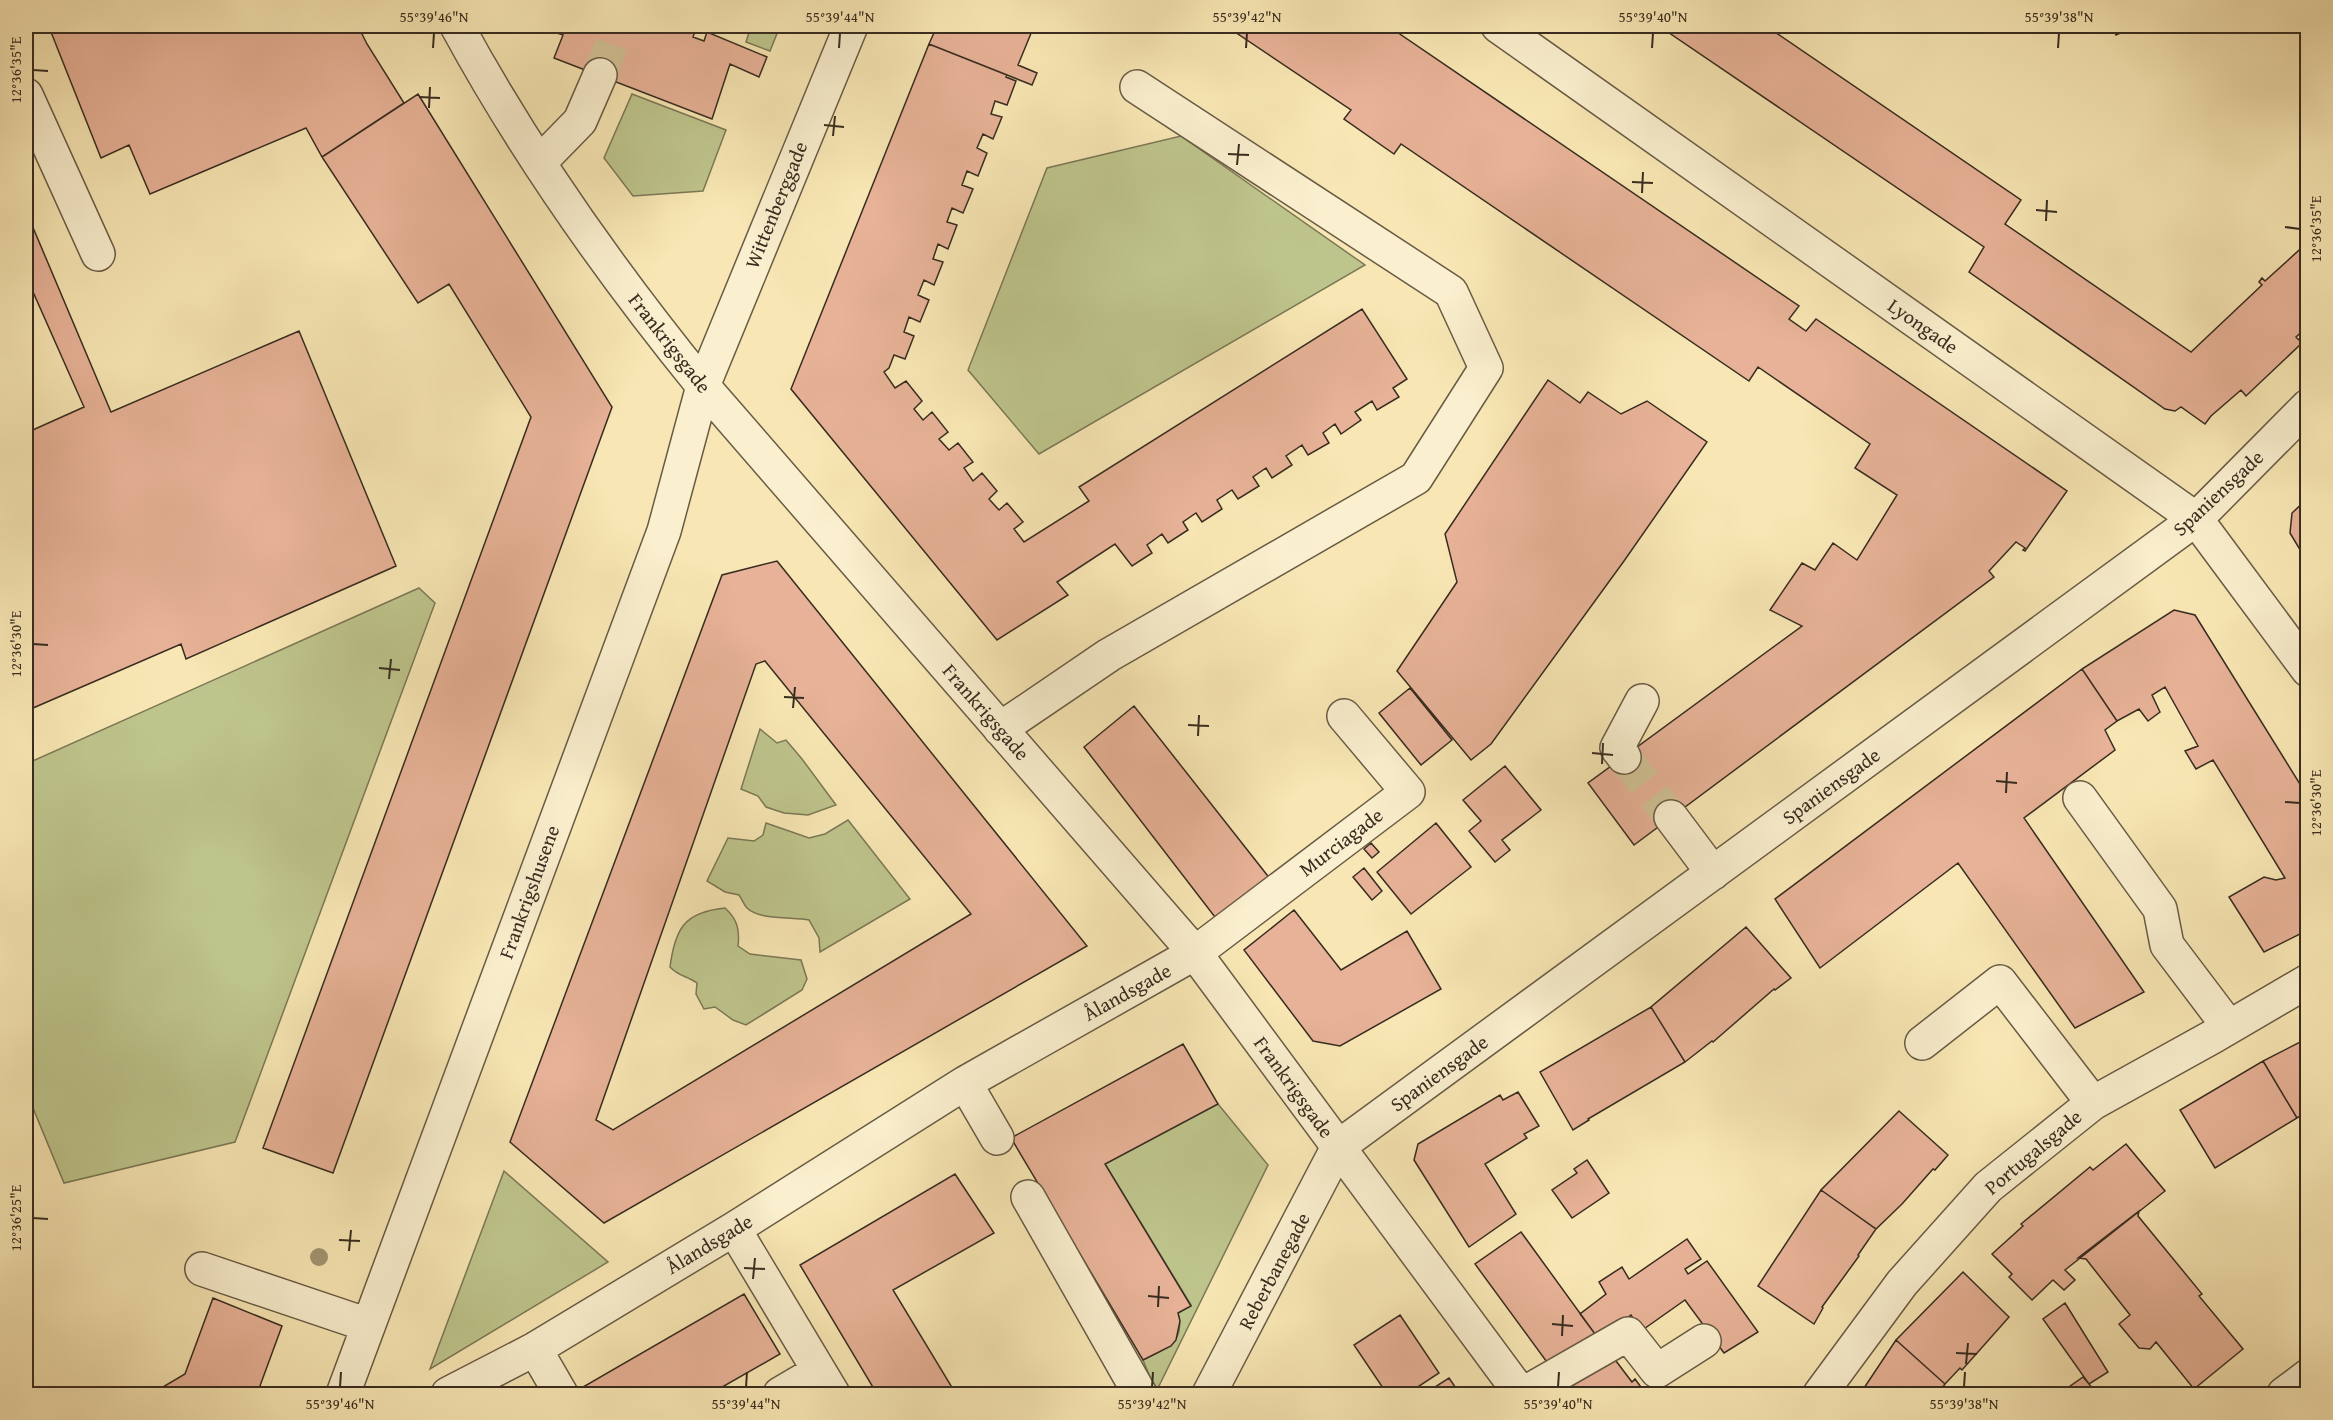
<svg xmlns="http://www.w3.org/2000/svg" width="2333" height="1420" font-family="'Gentium Book Plus',serif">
<rect width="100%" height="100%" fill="#f8e7b4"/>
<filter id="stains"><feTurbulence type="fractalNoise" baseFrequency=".00333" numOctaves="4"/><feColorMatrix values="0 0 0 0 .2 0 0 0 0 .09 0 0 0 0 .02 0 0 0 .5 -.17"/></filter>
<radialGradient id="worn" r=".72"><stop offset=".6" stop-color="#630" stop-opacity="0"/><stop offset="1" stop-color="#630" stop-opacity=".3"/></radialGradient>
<!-- green -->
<path fill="#bec58c" stroke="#7b7856" stroke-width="1.5" d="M751 26H780L770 51 746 42Z
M632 94 726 130 703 191 633 196 604 158Z
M1181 136 1365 265 1039 454 968 370 1047 168Z
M419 588 435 603 235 1142 64 1183 26 1091V764Z
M760 729 777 743 786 740 802 759 836 805 808 815 784 813 766 807 758 796 741 789Z
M848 820 910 899 820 952 819 938 809 920C792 917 759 920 747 908 744 905 742 899 739 895L725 892 707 881 728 838 754 841 763 835 766 823 809 838 825 834Z
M725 908C737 919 740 929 738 946L750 954 801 960 807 979 802 990 746 1025 733 1020 715 1007 704 1009 696 994 697 983C687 976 678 976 670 967 675 929 684 912 725 908Z
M1218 1104 1268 1165 1156 1392 1143 1360C1165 1349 1186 1343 1178 1313L1191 1305 1105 1164Z
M504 1171 608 1262 430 1369Z"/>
<!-- building -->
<path fill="#e7b297" stroke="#382c20" stroke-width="1.5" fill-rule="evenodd" d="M53 26H358L367 44 404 103 322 157 306 128 150 194 129 145 101 158 49 27Z
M537 26H697L693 37 704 41 707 32 767 57 759 77 730 64 712 119 554 58 563 35Z
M937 26H1034L1018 65 1037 73 1032 85 929 44Z
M1226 26H1388L1799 306 1789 319 1806 331 1816 319 2067 491 2025 551 2023 550 2025 548 2016 542 1989 571 1994 577 1634 845 1588 783 1802 626 1770 610 1802 563 1815 570 1833 543 1857 560 1897 495 1855 468 1870 444 1758 367 1749 381 1401 144 1394 154 1344 119 1351 110Z
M1659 26H1766L2021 200 2005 224 2191 352 2262 285 2259 282 2262 278 2265 281 2308 242V326L2296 337 2302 343 2246 396 2241 390 2211 416 2205 424 2181 407 2175 411 2165 409 1969 272 1984 247Z
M2112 26H2136L2116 35Z
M929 44 1007 75 1006 77 1016 81 1007 105 995 101 991 114 1002 117 993 139 983 134 977 148 987 153 978 176 967 171 962 185 973 189 963 213 952 208 947 222 957 225 948 249 938 244 933 259 943 262 934 285 924 280 918 295 929 300 920 322 909 317 904 332 914 336 905 359 894 355 889 368 884 372 895 388 906 381 922 401 914 409 923 420 932 412 948 432 939 439 949 450 958 443 973 462 964 468 973 481 982 473 997 491 989 499 999 510 1007 503 1023 522 1014 529 1024 542 1089 501 1079 487 1362 309 1407 379 1393 388 1399 397 1377 410 1372 401 1355 412 1361 420 1341 434 1335 424 1323 433 1329 443 1308 455 1302 445 1286 456 1292 465 1272 478 1266 468 1253 477 1259 486 1238 499 1232 490 1217 500 1222 509 1202 522 1196 513 1183 522 1188 530 1168 543 1162 534 1147 545 1152 553 1132 566 1115 544 1057 582 1068 595 997 640 791 389Z
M418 94 612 407 333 1173 263 1148 531 417 449 284 418 303 322 157Z
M26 211 111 412 299 331 396 566 186 659 181 644 26 711V433L84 407 26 276Z
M1548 380 1580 403 1588 392 1621 414 1647 401 1707 442 1624 561 1491 744 1471 760 1397 671 1457 582 1445 534Z
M2308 498V563L2290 533 2292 513Z
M777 561 1087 946 604 1223 510 1142 722 575ZM765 661 971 914 613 1130 596 1120 756 664Z
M2174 610 2195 615 2308 797V930L2264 952 2229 897 2264 877 2276 880 2285 878 2213 760 2196 769 2185 751 2198 746 2165 687 2152 695 2160 712 2148 721 2139 709 2117 721 2082 669Z
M2082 669 2117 721 2105 730 2115 750 2024 818 2144 992 2075 1028 1958 863 1820 968 1775 899Z
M1410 688 1452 740 1421 765 1379 713Z
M1134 706 1271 880 1218 921 1084 747Z
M1505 766 1541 810 1502 840 1510 850 1495 862 1469 831 1481 821 1463 800Z
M1436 823 1471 867 1411 914 1377 872Z
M1371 843 1379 852 1372 858 1364 849Z
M1364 868 1382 891 1372 900 1353 877Z
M1294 910 1341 970 1407 931 1441 989 1340 1046 1313 1041 1244 950Z
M1746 927 1791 978 1775 990 1774 989 1713 1042 1712 1041 1685 1062 1651 1007Z
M1651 1007 1685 1062 1588 1119 1589 1120 1573 1130 1540 1072Z
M2308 1038V1111L2297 1118 2263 1061Z
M1183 1044 1218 1104 1105 1164 1191 1306 1178 1313 1180 1321 1176 1340 1171 1346 1143 1360 1011 1138Z
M2263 1061 2297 1118 2215 1168 2180 1110Z
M1518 1092 1539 1126 1524 1134 1527 1138 1485 1164 1516 1214 1469 1247 1414 1160 1418 1144 1500 1095 1503 1100Z
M1899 1111 1948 1155 1935 1170 1933 1169 1902 1204 1876 1229 1821 1190Z
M2126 1144 2165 1191 2065 1270 2075 1280 2064 1290 2053 1280 2032 1300 2009 1277 2012 1274 1992 1254 2023 1226 2021 1224 2090 1167 2093 1170Z
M1587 1160 1609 1193 1572 1218 1552 1190 1577 1173 1574 1169Z
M955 1174 994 1233 893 1290 956 1394H877L800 1265Z
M1821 1190 1876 1229 1858 1255 1859 1256 1822 1307 1823 1308 1814 1324 1758 1286Z
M2139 1211 2138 1216 2202 1294 2199 1296 2243 1349 2194 1389 2156 1342 2150 1349 2139 1348 2119 1324 2130 1315 2086 1259 2078 1258Z
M1521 1232 1598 1338 1552 1369 1475 1264Z
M1687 1239 1701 1259 1685 1269 1688 1274 1707 1261 1758 1332 1724 1353 1685 1300 1641 1331 1631 1315 1598 1338 1580 1314 1606 1294 1599 1282 1622 1267 1629 1279Z
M1963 1272 2009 1317 1962 1370 1960 1368 1945 1384 1896 1340Z
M744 1294 780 1354 710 1394H587L583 1387Z
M213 1298 282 1326 257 1394H151L185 1374Z
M2065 1303 2108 1372 2089 1384 2043 1319Z
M1400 1315 1439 1373 1407 1394H1387L1354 1345Z
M1896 1340 1945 1384 1938 1394H1860Z
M1613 1357 1632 1382 1635 1379 1646 1394H1573L1565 1382Z
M2083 1377 2089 1384 2097 1394H2075L2069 1387Z
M1449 1378 1460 1394H1424Z"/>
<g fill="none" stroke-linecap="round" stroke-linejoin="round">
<!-- minor-tunnel -->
<path stroke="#d2c296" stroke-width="33" stroke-dasharray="33 16" stroke-linecap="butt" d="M600 75 618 26
M1624 757 1671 817"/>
<defs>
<path id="minor" d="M457 26C526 153 611 273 703 386L1195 953 1521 1394
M1498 26 2196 519 2308 670
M26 95 98 254
M540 162 580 121 600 75
M1000 729 1109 655 1416 478 1486 368 1451 292 1137 87
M1624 757 1617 748 1642 701
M2080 798 2160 909 2167 945 2229 1027
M1671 817 1713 873
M1922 1043 2000 982 2093 1103
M965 1083 997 1138
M1028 1197 1140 1394
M734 1229 833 1394
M202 1269 368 1325
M535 1349 561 1394
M343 1394 664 531 703 386 851 26
M448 1394 535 1349 734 1229 965 1083 1195 953 1408 792 1344 716
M780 1394 819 1371
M1209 1394 1338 1147 2196 519 2308 406
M1523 1394 1628 1334 1657 1371 1704 1341
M1820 1394 1902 1283 1988 1187 2093 1103 2214 1036 2308 981
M2284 1394 2308 1376"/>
</defs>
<!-- minor casing -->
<use href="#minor" stroke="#685b45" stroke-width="36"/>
<!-- minor -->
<use href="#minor" stroke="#faefce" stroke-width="33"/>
</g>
<!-- trees -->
<circle fill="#a19571" cx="319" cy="1257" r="9"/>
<!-- ticks -->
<path fill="none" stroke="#382c20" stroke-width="2" d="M433 48 434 33M839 48 840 33M1246 48 1247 33M1652 48 1653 33M2058 48 2059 33M33 70 48 71M419 97 440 98M429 108 430 87M824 125 844 127M833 136 835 116M1228 154 1249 155M1237 165 1239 144M1632 182 1653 183M1642 193 1643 172M2036 210 2057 212M2046 221 2047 200M2285 227 2300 229M33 644 48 645M379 668 400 670M389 679 391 659M784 697 804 698M793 708 795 687M1188 725 1209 726M1198 736 1199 715M1592 753 1613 755M1602 764 1603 743M1996 781 2017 783M2006 793 2007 772M2285 802 2300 803M33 1218 48 1219M339 1240 360 1241M349 1251 351 1230M744 1268 765 1269M753 1279 755 1258M1148 1296 1169 1298M1158 1307 1159 1286M1552 1324 1573 1326M1562 1336 1563 1315M1956 1353 1977 1354M1966 1364 1968 1343M340 1387 341 1372M746 1387 747 1372M1152 1387 1153 1372M1558 1387 1559 1372M1964 1387 1965 1372"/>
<g text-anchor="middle" stroke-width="4.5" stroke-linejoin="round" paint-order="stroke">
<!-- street labels -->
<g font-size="20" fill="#382c20" stroke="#faefce">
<text transform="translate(776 205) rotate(-68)" y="7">Wittenberggade</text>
<text transform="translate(1923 326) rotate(35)" y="7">Lyongade</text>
<text transform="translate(670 343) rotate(52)" y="7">Frankrigsgade</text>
<text transform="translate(2218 493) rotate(-43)" y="7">Spaniensgade</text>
<text transform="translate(986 712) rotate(49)" y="7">Frankrigsgade</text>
<text transform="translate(1831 786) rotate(-36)" y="7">Spaniensgade</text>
<text transform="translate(1341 842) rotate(-37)" y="7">Murciagade</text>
<text transform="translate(529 892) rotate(-70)" y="7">Frankrigshusene</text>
<text transform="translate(1127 992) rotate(-29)" y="7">Ålandsgade</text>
<text transform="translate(1439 1073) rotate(-36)" y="7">Spaniensgade</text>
<text transform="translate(1294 1087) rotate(54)" y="7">Frankrigsgade</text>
<text transform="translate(2033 1152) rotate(-40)" y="7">Portugalsgade</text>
<text transform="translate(709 1244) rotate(-31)" y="7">Ålandsgade</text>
<text transform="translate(1274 1271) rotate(-62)" y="7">Reberbanegade</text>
</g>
</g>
<!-- margin -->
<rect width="2333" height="1420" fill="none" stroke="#f8e7b4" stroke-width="66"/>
<rect x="33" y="33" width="2267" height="1354" fill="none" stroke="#382c20" stroke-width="2"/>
<g font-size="15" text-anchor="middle" fill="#382c20">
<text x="434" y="22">55°39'46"N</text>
<text x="840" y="22">55°39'44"N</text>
<text x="1247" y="22">55°39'42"N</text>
<text x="1653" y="22">55°39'40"N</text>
<text x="2059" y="22">55°39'38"N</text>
<text transform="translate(16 70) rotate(-90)" y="5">12°36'35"E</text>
<text transform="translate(2316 229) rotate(-90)" y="5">12°36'35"E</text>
<text transform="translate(16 644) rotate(-90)" y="5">12°36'30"E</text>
<text transform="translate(2316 803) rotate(-90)" y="5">12°36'30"E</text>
<text transform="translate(16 1218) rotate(-90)" y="5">12°36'25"E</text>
<text x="340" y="1409">55°39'46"N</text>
<text x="746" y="1409">55°39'44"N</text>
<text x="1152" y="1409">55°39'42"N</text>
<text x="1558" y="1409">55°39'40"N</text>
<text x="1964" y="1409">55°39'38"N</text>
</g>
<rect width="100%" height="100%" filter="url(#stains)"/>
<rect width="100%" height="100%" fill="url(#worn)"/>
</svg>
